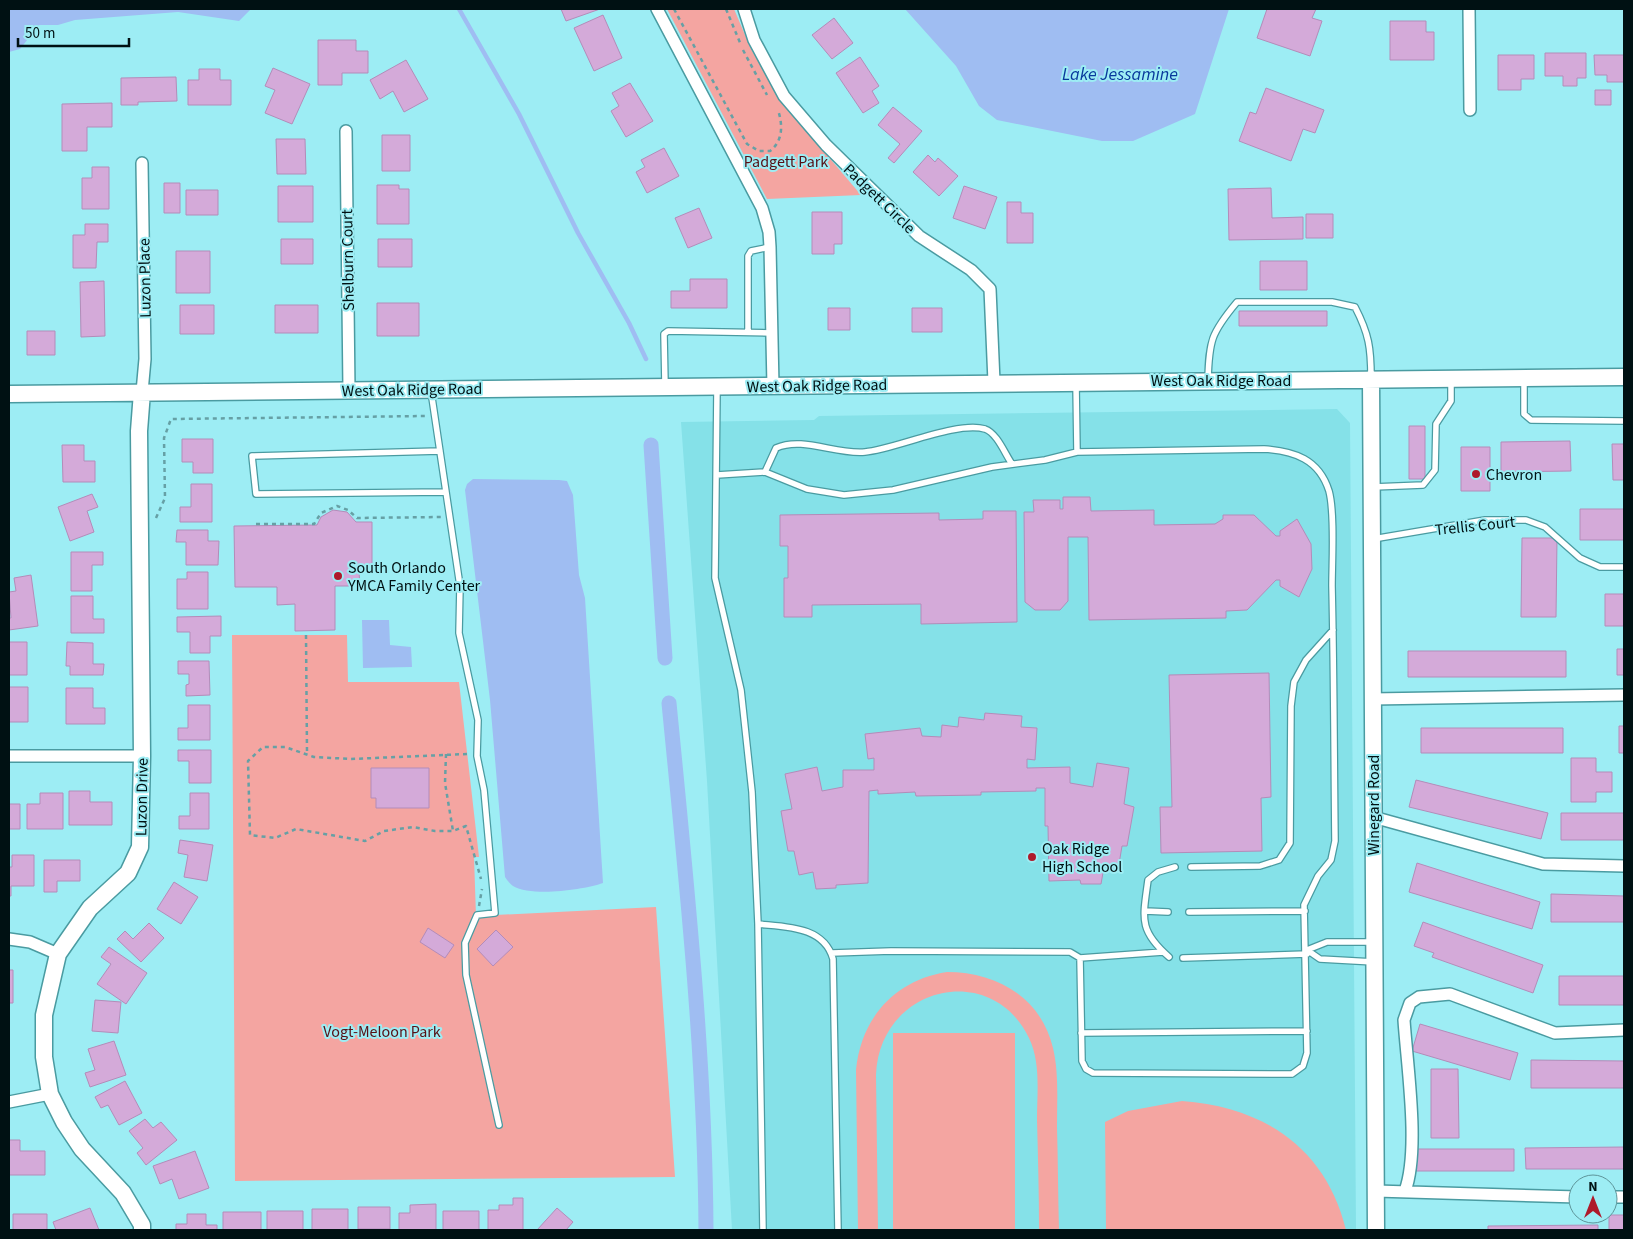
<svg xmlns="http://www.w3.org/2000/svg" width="1633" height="1239" font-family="'Source Sans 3',sans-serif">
<rect width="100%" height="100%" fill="#9dedf4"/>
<!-- built -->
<path fill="#85e1e8" d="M1337 409 1350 423 1356 1230H732L707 781 681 422 814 420 819 416Z"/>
<!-- green -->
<path fill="#f4a5a1" d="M667 9H734L751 49 781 101 861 195 767 199Z
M232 635H347L348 682H459L479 857H474L476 916 656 907 675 1177 235 1181Z
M947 972C996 972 1041 997 1053 1048 1059 1073 1057 1101 1057 1127 1058 1162 1058 1196 1059 1230H1039C1039 1194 1038 1157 1037 1120 1037 1093 1041 1063 1029 1038 991 959 879 987 876 1075L878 1230H858L856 1070C861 1018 895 980 947 972Z
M893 1033H1015V1230H893Z
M1182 1101C1264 1107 1326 1148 1346 1230H1106L1105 1122 1128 1111Z"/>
<!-- water -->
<path fill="#9fbdf2" d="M9 9H251L239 21 178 12 75 20 58 25H39L20 49 9 52Z
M905 9H1229L1195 114 1133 141H1102L997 120 979 106 956 66Z
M473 479 559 480 567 481 573 495 579 575 585 598 603 883C583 890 532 897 513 886 510 884 507 880 505 877L490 700 465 490 467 484Z
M362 620H389L390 645 411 647 412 667 363 668Z"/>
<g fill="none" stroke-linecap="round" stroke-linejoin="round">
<!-- stream -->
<path stroke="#9fbdf2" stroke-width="4.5" d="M459 9 519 114 578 233 629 323 646 359"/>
<!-- canal -->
<path stroke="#9fbdf2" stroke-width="15" d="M651 445 665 658
M669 703C686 878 705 1054 706 1230"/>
</g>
<!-- building -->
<path fill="#d4aad9" stroke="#b38cb9" d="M561 9H600L566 21Z
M1267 9H1316L1312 18 1322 21 1310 56 1257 38Z
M603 15 622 58 594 71 574 28Z
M834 18 853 43 832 59 812 35Z
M1390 21H1426V32H1434V60H1390Z
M318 40H356V51H368V73H342V85H318Z
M1545 53H1586V78H1577V86H1563V76H1545Z
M1498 55H1534V79H1521V90H1498Z
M1594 55H1624V82H1607V75H1595Z
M860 57 879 86 872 91 879 103 863 113 836 73Z
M406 60 428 99 404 112 393 91 380 99 370 80Z
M273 68 310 84 292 124 265 113 275 90 265 86Z
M199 69H220V80H231V105H188V80H199Z
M176 77 177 101 138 102V105H121V78Z
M630 83 653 121 626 137 611 111 619 106 612 93Z
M1266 88 1324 110 1315 133 1303 129 1291 161 1239 141 1250 112 1256 114Z
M1595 90H1611V105H1595Z
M112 103V127H87V151H62V104Z
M893 107 922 131 894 163 888 158 900 144 878 125Z
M382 135H410V171H382Z
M276 139H305L306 174H277Z
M664 148 679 176 647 193 636 172 645 167 641 160Z
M928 155 935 162 938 158 958 176 939 196 913 172Z
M92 167H109V209H82V178H92Z
M164 183H180V213H164Z
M377 185H399V189H409V224H377Z
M278 186H313V222H278Z
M964 186 997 197 985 229 953 218Z
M1271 188 1272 218 1303 217V239L1229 240 1228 189Z
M186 190H218V215H186Z
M1007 202H1021V213H1033V243H1007Z
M699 208 712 238 688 248 675 218Z
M812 212H842V244H834V254H812Z
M1306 214H1333V238H1306Z
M85 224H108V242H97L96 268H73V235H85Z
M281 239H313V264H281Z
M378 239H412V267H378Z
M176 251H210V293H176Z
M1260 261H1307V290H1260Z
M690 279H727V308H671V291H690Z
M104 281 105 336 81 337 80 282Z
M377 303H419V336H377Z
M180 305H214V334H180Z
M275 305H318V333H275Z
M828 308H850V330H828Z
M912 308H942V332H912Z
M1239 311H1327V326H1239Z
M27 331H55V355H27Z
M1409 426H1425V479H1409Z
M182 439H213V473H193V462H182Z
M1570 441 1571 471 1501 472V442Z
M1612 444H1624V480H1613Z
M62 445H84V461H95V482H63Z
M1461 447H1490V491H1461Z
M191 484H212V522H180V507H191Z
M92 494 98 507 87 511 94 532 70 541 58 507Z
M1063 497H1090L1091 511 1154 510V525L1215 524 1223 519V515H1254L1276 536H1280V531L1297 519 1311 544 1312 569 1299 597 1280 586V580H1276L1247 610 1226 611V618L1089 620 1088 537H1068V601L1060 610H1035L1025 602 1024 512H1034L1033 500H1060V509H1063Z
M1580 509H1624V540H1580Z
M333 510 347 512 356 522H372V572H359L360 586H335V630L295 631V604L277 605V587H235L234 526 317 525 321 517Z
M983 511H1016L1017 622 921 624V604L812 605V617H784V578H788V546H780V515L939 513V520L983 519Z
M177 530H208V541H219L218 565H186V542H176Z
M1522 538H1557L1556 617H1521Z
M71 552H103V565H92V591H71Z
M187 572H208V609H177V579H187Z
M31 575 38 626 9 630V618H11L9 592 16 591 14 578Z
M1605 594H1624V626H1605Z
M71 596H93V619H104V633H71Z
M221 616V636H210V653H190V632H177V617Z
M9 642H27V675H9Z
M67 642 93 643V664H104L103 675H70V666H66Z
M1617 649H1624V675H1617Z
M1408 651H1566V677H1408Z
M178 661H209L210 695 186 696V685L189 684V674H178Z
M1269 673 1271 797 1261 798 1262 851 1161 853 1160 807H1172L1169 675Z
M9 687H28V722H9Z
M66 688H93V708H105V724H66Z
M188 705H210V740H178V728H188Z
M985 713 1022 716 1021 727 1037 728 1035 760 1027 759V768L1070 767V783L1093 787 1097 763 1129 768 1124 804 1134 807 1127 846H1122L1118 870 1104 867 1101 884H1081L1080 880 1049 881 1048 826H1045V788H1036V791L981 792V795L916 796 915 792 878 794V790L869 791 868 883 836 885V888L816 889 813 872 799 875 794 851H788L781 811 792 809 785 774 817 767 822 791 843 787V770H874V758L868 759 865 734 920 728 922 736 941 737 942 725 958 727 959 717 984 720Z
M1619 726H1624V753H1619Z
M1421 728H1563V753H1421Z
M178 750H211V783H189V761H178Z
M1571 758H1596V772H1612V792H1596V802H1571Z
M371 768H429V808H376V798H371Z
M1416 780 1548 813 1541 839 1409 807Z
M69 791H90V802H112V825H69Z
M40 793H63V829H27V804H40Z
M190 793H209V829H179V816H190Z
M9 804H20V829H9Z
M1561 813H1624V840H1561Z
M180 840 213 845 207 881 184 877 188 855 178 853Z
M12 855H34V886H11V896H9V867H12Z
M44 860H80V881H57V892H44Z
M1417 863 1540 902 1532 929 1409 892Z
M174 882 198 897 181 924 157 909Z
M1551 894 1624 896V922H1551Z
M1423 922 1543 965 1533 993 1432 957 1434 953 1414 946Z
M149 923 164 938 141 962 117 939 125 931 133 939Z
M428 928 454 945 445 958 420 942Z
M496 930 513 947 493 966 477 949Z
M109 947 147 973 126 1004 97 984 111 964 101 957Z
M9 970H13V1003H9Z
M1559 976H1624V1005H1559Z
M95 1000 121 1002 118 1033 92 1031Z
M1420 1024 1518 1053 1510 1080 1412 1051Z
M114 1041 126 1075 90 1087 85 1073 95 1070 88 1049Z
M1531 1060 1624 1061V1088H1531Z
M1431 1069H1458L1459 1138H1431Z
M125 1081 142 1113 119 1125 108 1105 101 1108 95 1097Z
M145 1119 153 1128 161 1122 177 1140 146 1165 137 1153 143 1148 129 1131Z
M9 1140H20V1151H45V1175H9Z
M1624 1147V1169H1526L1525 1148Z
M1412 1149H1514V1171H1412Z
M195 1151 209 1188 179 1199 172 1179 160 1184 153 1166Z
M513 1198H523V1230H488V1210H499V1205H513Z
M436 1204V1230H399V1213H410V1205Z
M358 1207H390V1229H358Z
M90 1208 99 1230H56L53 1222Z
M557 1208 573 1222 566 1230H537Z
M312 1209H348V1230H312Z
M267 1211H303V1230H267Z
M443 1211H479V1230H443Z
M223 1212H261V1230H223Z
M13 1214H47V1230H13Z
M187 1214H206V1225H217V1230H176V1224H187Z
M1609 1215H1624V1230H1609Z
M1598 1225V1230H1488V1226Z"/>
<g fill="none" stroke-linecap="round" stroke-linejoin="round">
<defs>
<path id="lane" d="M748 332V256L751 251 770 247
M1524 379V414L1531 420 1624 421
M1208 380C1209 341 1211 333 1237 302H1332L1355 307C1369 334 1371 348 1371 378
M1076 384 1077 452
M665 385 664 334 668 331 772 333
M717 389 715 578 741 690 752 792 758 924 763 1230
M431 391 460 586 459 633 478 720 477 756 484 790 495 913 477 915 465 943 466 975 499 1125
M440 451 252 456 256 494 446 492
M765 472 776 448C803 436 836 455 865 452 896 449 956 421 985 429 997 433 1005 454 1012 464
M717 475 765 472 807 489 844 495 893 490 992 467 1045 460 1077 452 1264 449C1294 451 1319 459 1329 491 1335 513 1332 562 1332 586 1334 671 1334 756 1335 841L1331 860 1318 876 1304 905 1307 1053 1303 1066 1292 1074 1093 1073 1086 1069 1082 1061 1080 958 1070 952 891 951 832 953
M1373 487 1423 485 1435 470 1436 424 1451 401V380
M1373 539 1485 520H1526L1545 527 1580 558 1600 567H1624
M1191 867 1260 866 1279 860 1290 843 1291 706 1294 682 1306 660 1333 630
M1145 911 1168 912
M1189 912 1305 911
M758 924C786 927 824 926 833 959L838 1230
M1307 950 1320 959 1374 962
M1307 950 1327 942H1372
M1169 957C1138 930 1143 918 1148 880L1158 872 1175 867
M1080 958 1163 952
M1183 958 1307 954
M1081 1033 1307 1031"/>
<path id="street" d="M657 9 762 208 769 232 770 247 773 386
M744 9 754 40 784 96 826 145 919 236 971 270 990 289 994 382
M1469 9 1470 110
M346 131 349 390
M142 163 145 359 142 392
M1372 699 1624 695
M9 756H142
M1373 817 1543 864 1624 866
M9 939 30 942 58 954
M9 1102 50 1094
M1376 1191 1578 1197
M1405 1191C1420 1150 1407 1066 1404 1020L1410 1003 1419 997 1450 994 1555 1033 1624 1030
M1608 1197H1624"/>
<path id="secondary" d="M1371 379 1376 1230
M142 392 139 431 142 756 140 847 128 873 90 908 58 954 44 1015V1057L50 1094 64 1122 82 1149 123 1193 142 1225V1230
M9 394 1624 377"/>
</defs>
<!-- lane casing -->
<use href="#lane" stroke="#4a9ba1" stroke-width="8"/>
<!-- street casing -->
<use href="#street" stroke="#4a9ba1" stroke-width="14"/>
<!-- secondary casing -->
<use href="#secondary" stroke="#4a9ba1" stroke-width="19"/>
<!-- path -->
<path stroke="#66a0a5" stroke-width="2.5" stroke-dasharray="4 4" stroke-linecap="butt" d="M674 9 747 144 759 151H770C783 141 783 125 778 110
M726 9 741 45
M743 50 767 95
M156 518 165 498 164 438 171 419 426 416
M256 524H314L321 513 337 506 348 510 357 518 441 517
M306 635 307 753
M446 754 445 783 453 831
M467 754 351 759 314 757 285 747H263L248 761 250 835 275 838 296 829 365 841 384 831 413 827 435 831H453L466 826 481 879
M479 906 482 889"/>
<!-- lane -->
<use href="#lane" stroke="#fff" stroke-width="5.5"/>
<!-- street -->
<use href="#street" stroke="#fff" stroke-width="11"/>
<!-- secondary -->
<use href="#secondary" stroke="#fff" stroke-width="16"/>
</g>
<!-- markers -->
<g fill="#ae1a2b" stroke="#9dedf4" stroke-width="2">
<circle cx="1476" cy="474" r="5"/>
<circle cx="338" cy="576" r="5"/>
<circle cx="1032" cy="857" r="5"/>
</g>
<g text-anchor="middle" stroke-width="4" stroke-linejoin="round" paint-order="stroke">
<!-- park labels -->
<g font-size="16" fill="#571116" stroke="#9dedf4">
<text x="786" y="167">Padgett Park</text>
<text x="382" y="1037">Vogt-Meloon Park</text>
</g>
<!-- street labels -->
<g font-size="16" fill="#001113" stroke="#9dedf4">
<text transform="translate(880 198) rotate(44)" y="6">Padgett Circle</text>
<text transform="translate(347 260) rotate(-91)" y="6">Shelburn Court</text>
<text transform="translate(144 278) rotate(-91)" y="6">Luzon Place</text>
<text x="1221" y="386">West Oak Ridge Road</text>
<text transform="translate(817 385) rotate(-1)" y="6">West Oak Ridge Road</text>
<text transform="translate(412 389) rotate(-1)" y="6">West Oak Ridge Road</text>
<text transform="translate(1475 525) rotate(-6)" y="6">Trellis Court</text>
<text transform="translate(141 797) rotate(-89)" y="6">Luzon Drive</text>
<text transform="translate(1373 805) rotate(-90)" y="6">Winegard Road</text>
</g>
<!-- poi labels -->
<g font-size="16" fill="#001113" stroke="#9dedf4" text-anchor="start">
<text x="1486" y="480">Chevron</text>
<text x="348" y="573">South Orlando<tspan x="348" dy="18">YMCA Family Center</tspan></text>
<text x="1042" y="854">Oak Ridge<tspan x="1042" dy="18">High School</tspan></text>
</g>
<!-- water labels -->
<g font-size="18" font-style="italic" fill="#08399c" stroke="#9dedf4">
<text x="1120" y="80">Lake Jessamine</text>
</g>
</g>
<!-- border -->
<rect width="1633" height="1239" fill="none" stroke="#001113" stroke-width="20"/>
<!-- north arrow -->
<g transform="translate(1593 1199)"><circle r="24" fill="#9dedf4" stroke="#5e959a"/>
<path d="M0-4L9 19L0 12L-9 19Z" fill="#ae1a2b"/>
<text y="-8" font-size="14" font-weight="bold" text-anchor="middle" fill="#001113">N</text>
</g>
<!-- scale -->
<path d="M18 38v8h111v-8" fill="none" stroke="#001113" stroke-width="2.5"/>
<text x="25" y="38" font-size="15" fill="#001113" stroke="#9dedf4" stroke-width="4" paint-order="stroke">50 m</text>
</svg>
